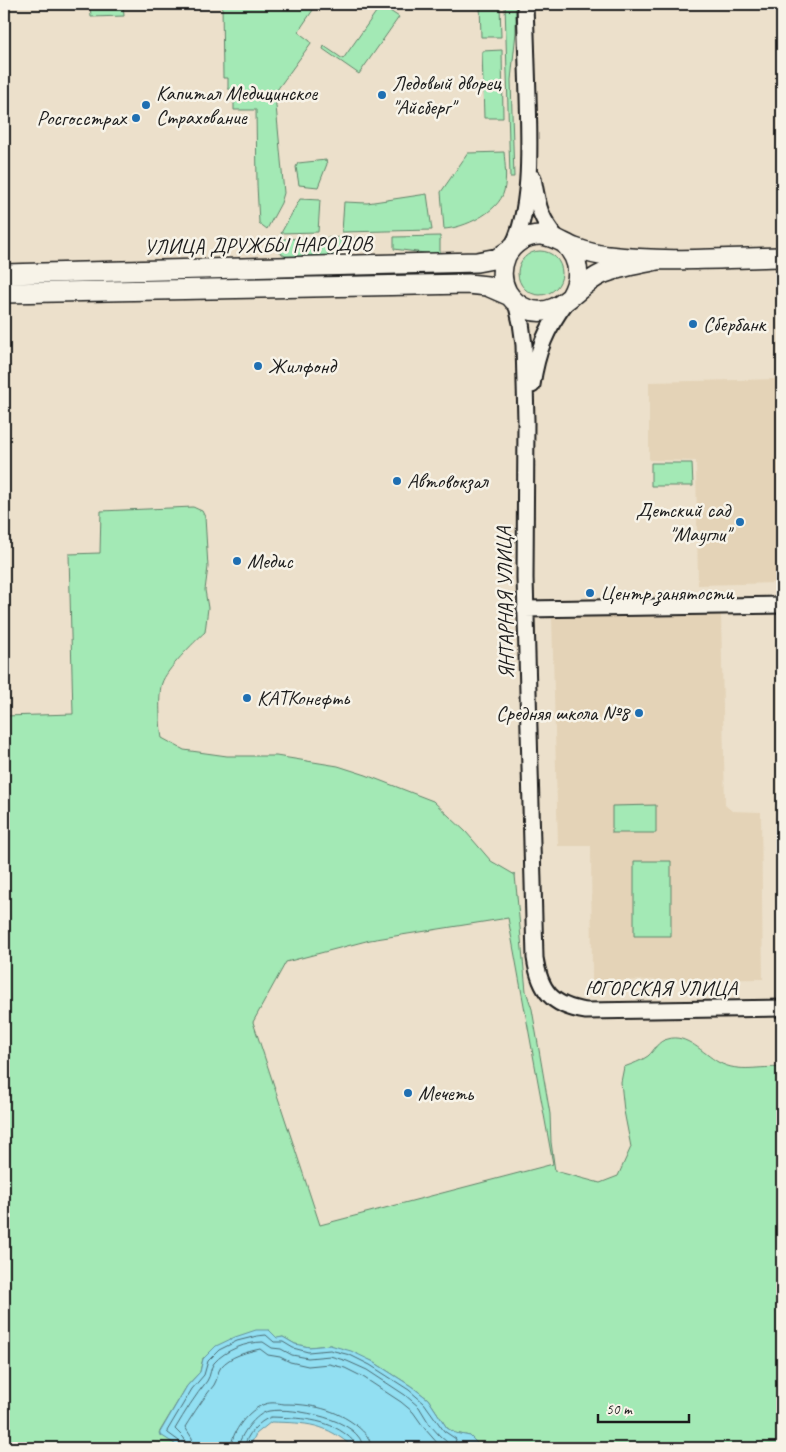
<svg xmlns="http://www.w3.org/2000/svg" width="786" height="1452" font-family="Caveat,sans-serif">
<rect width="100%" height="100%" fill="#ece0cb"/>
<filter id="ink" filterUnits="userSpaceOnUse"><feTurbulence type="fractalNoise" baseFrequency=".02" numOctaves="2"/><feDisplacementMap in="SourceGraphic" scale="10" xChannelSelector="R" yChannelSelector="G"/><feConvolveMatrix kernelMatrix="1 2 1 2 8 2 1 2 1" color-interpolation-filters="sRGB"/></filter>
<g filter="url(#ink)">
<!-- built -->
<path fill="#e4d3b7" d="M782 379V583L698 585 696 461 649 460V382Z
M721 612 725 805 732 811 761 812 763 979 592 981 591 846H558L552 617Z"/>
<!-- green -->
<path fill="#a3e9b5" stroke="#608268" fill-rule="evenodd" d="M90 4H123L124 16 91 17Z
M222 4H317L298 32 310 41 311 43 277 90 275 95 284 193 281 203 267 229 259 223 257 185 256 110H234V89H228V78H223Z
M480 4H500L501 37H481Z
M505 4H516V32L511 80 514 177H510Z
M381 5 399 17 359 74 323 49 324 46 343 59Z
M502 50 503 118H484L482 51Z
M504 152C505 164 507 179 504 191 499 212 464 228 444 229L441 192 468 153Z
M326 160 327 164 318 187 299 185 296 167 298 163Z
M427 194 432 230 342 232 344 202 367 203Z
M300 199 320 200 318 232 281 233Z
M440 236V255L394 249V237Z
M354 237 356 249 329 256 286 257 276 249 277 242 281 239Z
M518 273a22 22 0 1 1 44 0a22 22 0 1 1-44 0Z
M651 463H692L693 486H651Z
M193 507 202 511 205 517 208 567 205 590 208 608 205 632C194 642 166 670 162 683 158 692 160 729 162 738L184 750 227 756H276L338 766 366 775 433 801 466 832 491 861 515 875 526 991 532 1009 550 1114 551 1142 555 1171 600 1183 618 1176 631 1147 624 1111 621 1082 624 1067C632 1064 641 1061 648 1056 655 1050 657 1041 668 1039 686 1033 704 1054 718 1062 740 1074 760 1065 782 1068V1448H482L470 1436 455 1433 447 1428 428 1399 411 1386 372 1361 330 1345 309 1347 295 1344 283 1337 203 1358 200 1372 187 1386 159 1433 175 1444 176 1448H4V716L73 714 69 554 100 553 101 511ZM508 918 553 1164 320 1225 253 1022 286 962 370 940Z
M656 805V833H612V806Z
M634 861H671V936H634Z"/>
<!-- water -->
<path fill="#92dff2" stroke="#63919c" d="M256 1330H269L277 1338 283 1337 295 1344 309 1347 330 1345 351 1351 372 1361 411 1386 428 1399 447 1428 455 1433 470 1436 482 1448C472 1448 472 1445 462 1444L459 1446V1448H354C325 1423 308 1423 271 1422L256 1434 249 1448H176L175 1444 159 1434 187 1386 200 1372 203 1359 216 1346 235 1337Z"/>
<g fill="none" stroke-linecap="round" stroke-linejoin="round">
<!-- shore -->
<path stroke="#4b6a72" stroke-width="1" d="M180 1448 179 1441 168 1433 167 1431 192 1389 204 1375 208 1361 219 1350 237 1341 257 1336 266 1335 274 1342H283L293 1348 308 1352 330 1350 350 1355 370 1365 409 1390 424 1403 444 1431 456 1439 454 1448
M187 1448 184 1438 175 1429C185 1412 195 1396 207 1381 211 1375 210 1368 214 1363 225 1350 247 1342 263 1342L272 1348 281 1349 292 1355 308 1358 330 1356 347 1361 367 1370 405 1395 419 1407 430 1425 440 1436 447 1442 448 1448
M194 1448 192 1438 185 1427C195 1411 203 1399 214 1385 218 1379 217 1372 221 1367 230 1356 247 1352 260 1349L268 1355 280 1357 290 1362 308 1366 329 1364 345 1368 363 1377 401 1402 413 1412 425 1429 439 1445 440 1448
M231 1448C231 1432 249 1409 265 1404 271 1402 278 1403 284 1404 311 1404 336 1409 357 1426 365 1433 371 1438 371 1448
M238 1448C239 1436 256 1413 269 1411 292 1407 362 1419 363 1448
M244 1448C246 1435 259 1421 271 1417 298 1418 326 1418 348 1436 352 1440 356 1442 357 1448"/>
<defs>
<path id="minor" d="M533 178C538 206 539 217 558 240
M512 247C533 210 529 139 528 96 527 65 526 34 525 4
M513 300 517 306 521 323 524 345 526 421 525 578 535 958C540 991 552 1006 586 1011L782 1008
M532 385C537 351 546 329 566 302
M525 609 782 605"/>
<path id="major" d="M564 243C579 258 582 277 571 296
M657 260C639 264 619 267 602 274 576 285 559 321 527 309 519 306 512 300 507 292 501 281 501 268 506 256 513 243 526 235 540 235 553 235 564 244 575 248 586 252 597 255 608 256 666 263 725 258 782 257
M4 274 477 262 498 258 510 250
M4 293 468 284 487 286 510 296"/>
</defs>
<!-- minor casing -->
<use href="#minor" stroke="#1c1c1c" stroke-width="19"/>
<!-- major casing -->
<use href="#major" stroke="#1c1c1c" stroke-width="22"/>
<!-- minor -->
<use href="#minor" stroke="#f7f3e8" stroke-width="15"/>
<!-- major -->
<use href="#major" stroke="#f7f3e8" stroke-width="19"/>
</g>
</g>
<!-- markers -->
<g fill="#1f6fb2" stroke="#f7f3e8" stroke-width="2">
<circle cx="382" cy="95" r="5"/>
<circle cx="146" cy="105" r="5"/>
<circle cx="136" cy="118" r="5"/>
<circle cx="693" cy="324" r="5"/>
<circle cx="258" cy="366" r="5"/>
<circle cx="397" cy="481" r="5"/>
<circle cx="740" cy="522" r="5"/>
<circle cx="237" cy="561" r="5"/>
<circle cx="590" cy="593" r="5"/>
<circle cx="247" cy="698" r="5"/>
<circle cx="639" cy="713" r="5"/>
<circle cx="408" cy="1093" r="5"/>
</g>
<g text-anchor="middle" stroke-width="5" stroke-linejoin="round" paint-order="stroke">
<!-- poi labels -->
<g font-size="21" fill="#1c1c1c" stroke="#f7f3e8" text-anchor="start">
<text x="392" y="90">Ледовый дворец<tspan x="392" dy="24">"Айсберг"</tspan></text>
<text x="156" y="100">Капитал Медицинское<tspan x="156" dy="24">Страхование</tspan></text>
<text x="126" y="125" text-anchor="end">Росгосстрах</text>
<text x="703" y="331">Сбербанк</text>
<text x="268" y="373">Жилфонд</text>
<text x="407" y="488">Автовокзал</text>
<text x="730" y="517" text-anchor="end">Детский сад<tspan x="730" dy="24">"Маугли"</tspan></text>
<text x="247" y="568">Медис</text>
<text x="600" y="600">Центр занятости</text>
<text x="257" y="705">КАТКонефть</text>
<text x="629" y="720" text-anchor="end">Средняя школа №8</text>
<text x="418" y="1100">Мечеть</text>
</g>
<!-- street labels -->
<g font-size="21" fill="#1c1c1c" stroke="#f7f3e8">
<text transform="translate(258 245) rotate(-1)" y="7">УЛИЦА ДРУЖБЫ НАРОДОВ</text>
<text transform="translate(505 603) rotate(-91)" y="7">ЯНТАРНАЯ УЛИЦА</text>
<text x="661" y="995">ЮГОРСКАЯ УЛИЦА</text>
</g>
</g>
<!-- margin -->
<rect width="786" height="1452" fill="none" stroke="#f7f3e8" stroke-width="20"/>
<rect x="10" y="10" width="766" height="1432" fill="none" stroke="#1c1c1c" stroke-width="2" filter="url(#ink)"/>
<!-- scale -->
<path d="M598 1414v8h91v-8" fill="none" stroke="#1c1c1c" stroke-width="2.5"/>
<text x="606" y="1414" font-size="15" fill="#1c1c1c" stroke="#f7f3e8" stroke-width="4" paint-order="stroke">50 m</text>
</svg>
